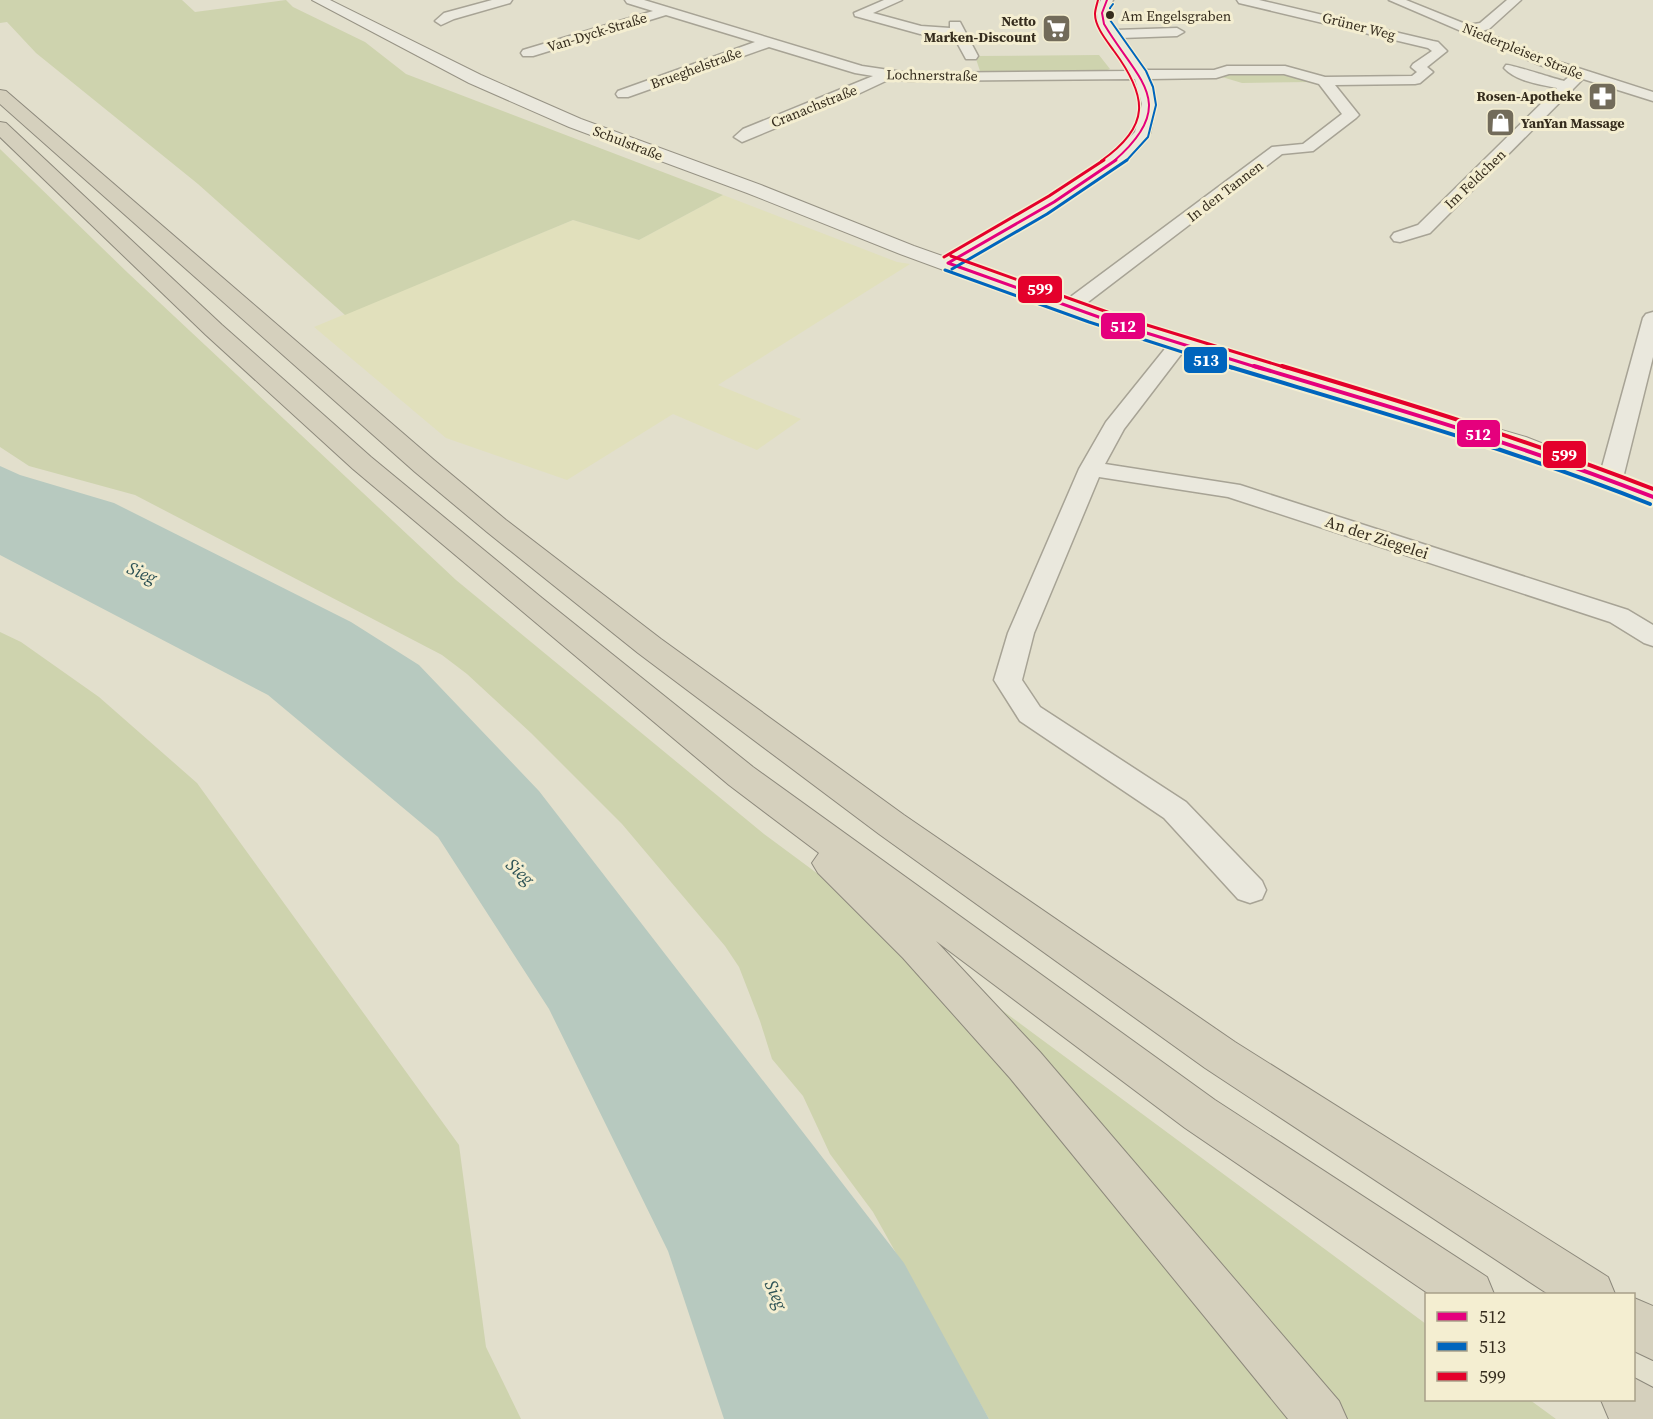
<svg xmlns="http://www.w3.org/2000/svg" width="1653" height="1419" font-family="'Source Serif 4',serif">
<rect width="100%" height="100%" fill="#e2dfcc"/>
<!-- farmland -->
<path fill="#e1e0bc" d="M723 195 897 262 910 264 718 385 801 419 757 450 673 414 567 480 446 438 314 327 573 220 639 240Z"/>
<!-- green -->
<path fill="#ced3ae" d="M0 0H182L195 12 286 0 293 7 365 42 406 74 723 195 639 240 573 220 345 315 198 184 36 53 7 22 0 23Z
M1099 55 1110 69 1105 71 989 73 980 71 975 56Z
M1276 72 1311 82 1242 83 1222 77 1233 73Z
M0 149 128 273 456 580 764 834 1426 1324V1400H1530L1556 1419H989L873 1212 830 1154 803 1096 772 1059 760 1021 739 967 725 946 622 824 531 733 467 674 442 655 135 495 29 466 0 447Z
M0 632 21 642 99 697 197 783 459 1145 486 1347 521 1419H0Z"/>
<!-- water -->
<path fill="#b7c9bf" d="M0 466 20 475 114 503 351 622 419 665 539 791 904 1263 989 1419H724L668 1251 549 1009 438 837 268 695 0 555Z"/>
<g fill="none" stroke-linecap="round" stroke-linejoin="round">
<defs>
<path id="street" d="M492 0H512L510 3 454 19 441 25 435 21 444 13Z
M625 0H644L862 66 909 73 1130 71C1117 52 1086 22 1101 0H1113C1107 10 1108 20 1115 30L1177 28 1184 32 1177 36 1121 38 1144 70H1214L1227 66H1285L1325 77 1412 76 1417 72 1411 67 1413 64 1432 51 1428 48 1239 3 1237 0H1259L1433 41 1438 42 1447 51 1427 67 1433 72 1420 83 1415 84 1335 85 1359 115 1356 118 1313 151 1282 154 1075 312H1061L1058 308 1061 304 1272 147 1303 144 1342 114 1319 84 1284 74H1229L1216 78 1149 79 1156 104 1150 133 1124 161 1049 212 948 269 941 267 939 263 941 259 1037 204 1112 155 1135 132 1142 104 1135 79 909 81 890 79 858 94 742 142 734 137 743 129 873 76 855 73 769 47 628 97H618L616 94 618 91 755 42 666 15 533 56H523L521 53 523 50 653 11 627 3Z
M884 0H902L873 13 921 26 950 28V22H960L978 56 976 59H966L954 37 920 34 855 16 854 13Z
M1389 0H1406L1468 25 1480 23 1507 0H1521L1489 29 1481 31 1550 59 1653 92V101L1583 79 1430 233 1400 242 1394 241 1391 237 1394 233 1418 225 1557 88C1540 84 1517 82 1504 68L1506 65C1511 64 1554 79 1564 81L1571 75 1540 65Z
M1653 312V357L1623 478 1619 483 1611 485 1603 483 1599 478 1643 318 1646 314Z
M1179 338 1186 340 1189 344 1124 429 1105 464 1240 485 1628 610 1653 625V646L1644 643 1610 622 1228 497 1099 477 1034 633 1022 680 1040 707 1186 802 1262 881 1266 890 1262 899 1250 903 1238 899 1164 818 1020 721 994 680 1008 633 1079 469 1106 422 1172 340Z"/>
<path id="secondary" d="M312 0H330L481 75 581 119 761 185 914 246 1076 303 1187 339 1526 437 1653 487V505L1508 449 1171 349 1060 313 900 254 747 193 569 127 469 83Z"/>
<path id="highway" d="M0 90 6 91 434 460 506 520 661 639 904 815 1235 1042 1608 1277 1615 1294H1548L1205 1068 879 834 638 653 487 532 415 472 0 104Z
M0 122 6 123 222 325 371 457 542 598 753 767 1215 1100 1487 1277 1494 1294H1429L1185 1128 936 941 1040 1052 1339 1401 1347 1419H1288L1010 1078 903 958 818 873 812 863 819 853 729 785 353 469 206 335 0 137Z
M1634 1298 1653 1306V1360L1634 1351Z
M1634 1378 1653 1388V1419H1609L1601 1400H1634Z"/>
</defs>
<!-- street casing -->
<use href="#street" stroke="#a7a395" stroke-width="3"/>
<!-- secondary casing -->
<use href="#secondary" stroke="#979385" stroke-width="2"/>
<!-- highway casing -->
<use href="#highway" stroke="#8d897c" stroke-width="2"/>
<!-- street -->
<use href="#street" fill="#eae8dd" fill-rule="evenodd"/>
<!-- secondary -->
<use href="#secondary" fill="#eae8dd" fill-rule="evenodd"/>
<!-- highway -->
<use href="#highway" fill="#d5d0bd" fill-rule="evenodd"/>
<defs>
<path id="bus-1-far2" d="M1107 0 1102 13 1104 24C1137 80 1181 103 1114 161"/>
<path id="bus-1-far1" d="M948 263 1121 325 1259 368
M948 263 1054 202 1116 160"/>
<path id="bus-1" d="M1254 366C1388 406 1522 445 1653 497"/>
<path id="bus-2-far2" d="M1113 4 1110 8V20L1146 71 1153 87 1156 105 1148 137 1126 161"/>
<path id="bus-2-far1" d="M952 269 1047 214 1127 160
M945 270 1089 322 1232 368"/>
<path id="bus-2" d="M1227 366C1369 409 1512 449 1650 504"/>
<path id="bus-3-far2" d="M1098 0C1097 4 1095 10 1095 14 1095 27 1107 41 1114 51 1148 97 1151 126 1101 161"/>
<path id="bus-3-far1" d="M951 256 1124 318 1287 368
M944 257 1049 196 1104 160"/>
<path id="bus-3" d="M1282 366C1407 403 1531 441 1653 489"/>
</defs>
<!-- bus-1-far2 casing -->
<use href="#bus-1-far2" stroke="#f4eed1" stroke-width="4.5"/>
<!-- bus-1-far1 casing -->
<use href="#bus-1-far1" stroke="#f4eed1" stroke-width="6"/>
<!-- bus-1 casing -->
<use href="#bus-1" stroke="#f4eed1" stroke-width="8"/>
<!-- bus-2-far2 casing -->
<use href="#bus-2-far2" stroke="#f4eed1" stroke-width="4.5"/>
<!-- bus-2-far1 casing -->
<use href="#bus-2-far1" stroke="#f4eed1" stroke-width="6"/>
<!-- bus-2 casing -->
<use href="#bus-2" stroke="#f4eed1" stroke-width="8"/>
<!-- bus-3-far2 casing -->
<use href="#bus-3-far2" stroke="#f4eed1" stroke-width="4.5"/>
<!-- bus-3-far1 casing -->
<use href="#bus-3-far1" stroke="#f4eed1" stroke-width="6"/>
<!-- bus-3 casing -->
<use href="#bus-3" stroke="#f4eed1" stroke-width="8"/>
<!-- bus-1-far2 -->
<use href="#bus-1-far2" stroke="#e5007d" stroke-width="2"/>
<!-- bus-1-far1 -->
<use href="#bus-1-far1" stroke="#e5007d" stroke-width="3"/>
<!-- bus-1 -->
<use href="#bus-1" stroke="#e5007d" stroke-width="4"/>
<!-- bus-2-far2 -->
<use href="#bus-2-far2" stroke="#0065bd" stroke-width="2"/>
<!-- bus-2-far1 -->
<use href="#bus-2-far1" stroke="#0065bd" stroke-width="3"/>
<!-- bus-2 -->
<use href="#bus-2" stroke="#0065bd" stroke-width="4"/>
<!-- bus-3-far2 -->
<use href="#bus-3-far2" stroke="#e4002b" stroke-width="2"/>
<!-- bus-3-far1 -->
<use href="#bus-3-far1" stroke="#e4002b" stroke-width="3"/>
<!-- bus-3 -->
<use href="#bus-3" stroke="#e4002b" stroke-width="4"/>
</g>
<!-- icons -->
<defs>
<symbol id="supermarket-square" viewBox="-11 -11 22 22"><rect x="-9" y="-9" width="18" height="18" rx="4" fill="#726b5a" stroke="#f4eed1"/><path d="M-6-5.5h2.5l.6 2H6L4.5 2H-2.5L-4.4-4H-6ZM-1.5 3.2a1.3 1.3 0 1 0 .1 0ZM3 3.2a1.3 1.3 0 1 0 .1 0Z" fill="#fff"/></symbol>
<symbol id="pharmacy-square" viewBox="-11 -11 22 22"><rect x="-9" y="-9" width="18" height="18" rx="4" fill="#726b5a" stroke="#f4eed1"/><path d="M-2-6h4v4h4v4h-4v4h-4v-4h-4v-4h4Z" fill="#fff"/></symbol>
<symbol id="shop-square" viewBox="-11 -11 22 22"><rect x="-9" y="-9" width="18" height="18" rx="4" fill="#726b5a" stroke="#f4eed1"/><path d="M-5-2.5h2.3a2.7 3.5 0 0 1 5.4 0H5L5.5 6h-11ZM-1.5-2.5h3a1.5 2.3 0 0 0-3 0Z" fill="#fff"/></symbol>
</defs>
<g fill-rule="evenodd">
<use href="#supermarket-square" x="1040" y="12" width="33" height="33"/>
<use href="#pharmacy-square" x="1586" y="80" width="33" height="33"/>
<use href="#shop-square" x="1484" y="106" width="33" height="33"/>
</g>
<!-- markers -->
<circle fill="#352c1d" stroke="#f4eed1" stroke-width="2" cx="1110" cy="15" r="5"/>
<g text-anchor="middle" stroke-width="6" stroke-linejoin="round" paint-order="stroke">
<!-- bus labels -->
<g font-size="14" fill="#352c1d" stroke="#f4eed1" text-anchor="start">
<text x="1121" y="21">Am Engelsgraben</text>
</g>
<!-- far-poi labels -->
<g font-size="14" font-weight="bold" fill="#352c1d" stroke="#f4eed1" text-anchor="end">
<text x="1036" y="26">Netto<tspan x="1036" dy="16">Marken-Discount</tspan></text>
<text x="1582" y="101">Rosen-Apotheke</text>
<text x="1521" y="128" text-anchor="start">YanYan Massage</text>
</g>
<!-- far-street labels -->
<g font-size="14" fill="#352c1d" stroke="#f4eed1">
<text transform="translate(1359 26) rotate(14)" y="5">Grüner Weg</text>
<text transform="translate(597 32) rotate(-17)" y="5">Van-Dyck-Straße</text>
<text transform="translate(1523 51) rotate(22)" y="5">Niederpleiser Straße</text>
<text transform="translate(696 68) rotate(-20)" y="5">Brueghelstraße</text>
<text transform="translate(932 75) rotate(1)" y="5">Lochnerstraße</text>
<text transform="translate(814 106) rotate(-22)" y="5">Cranachstraße</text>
<text transform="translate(628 143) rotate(21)" y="5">Schulstraße</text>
<text transform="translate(1475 179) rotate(-44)" y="5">Im Feldchen</text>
<text transform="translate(1225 191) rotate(-37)" y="5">In den Tannen</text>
</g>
<!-- street labels -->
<g font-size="16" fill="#352c1d" stroke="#f4eed1">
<text transform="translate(1377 537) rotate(18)" y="6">An der Ziegelei</text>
</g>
<!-- water labels -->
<g font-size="18" font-style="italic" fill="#2d5255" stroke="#f4eed1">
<text transform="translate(142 573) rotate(23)" y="6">Sieg</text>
<text transform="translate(520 872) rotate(42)" y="6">Sieg</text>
<text transform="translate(776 1295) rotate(66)" y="6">Sieg</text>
</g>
</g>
<g stroke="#f4eed1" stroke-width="2">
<rect x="1017" y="275" width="46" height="29" rx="6" fill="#e4002b"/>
<rect x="1100" y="312" width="46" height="28" rx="6" fill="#e5007d"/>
<rect x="1183" y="346" width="45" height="28" rx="6" fill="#0065bd"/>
<rect x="1456" y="419" width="45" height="29" rx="6" fill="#e5007d"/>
<rect x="1542" y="440" width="45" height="29" rx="6" fill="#e4002b"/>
</g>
<g font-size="16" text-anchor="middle" font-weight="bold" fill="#fff">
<text x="1040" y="295">599</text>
<text x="1123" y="332">512</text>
<text x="1206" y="366">513</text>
<text x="1478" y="440">512</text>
<text x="1564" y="461">599</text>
</g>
<!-- legend -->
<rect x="1425" y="1293" width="210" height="108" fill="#f4eed1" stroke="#a8a089" stroke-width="1.5"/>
<rect x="1437" y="1312" width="30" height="9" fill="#e5007d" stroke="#a8a089" stroke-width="1.5"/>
<text x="1479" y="1323" font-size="18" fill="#352c1d">512</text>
<rect x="1437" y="1342" width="30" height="9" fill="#0065bd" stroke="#a8a089" stroke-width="1.5"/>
<text x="1479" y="1353" font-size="18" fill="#352c1d">513</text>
<rect x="1437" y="1372" width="30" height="9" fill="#e4002b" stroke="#a8a089" stroke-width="1.5"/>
<text x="1479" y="1383" font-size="18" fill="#352c1d">599</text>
</svg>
